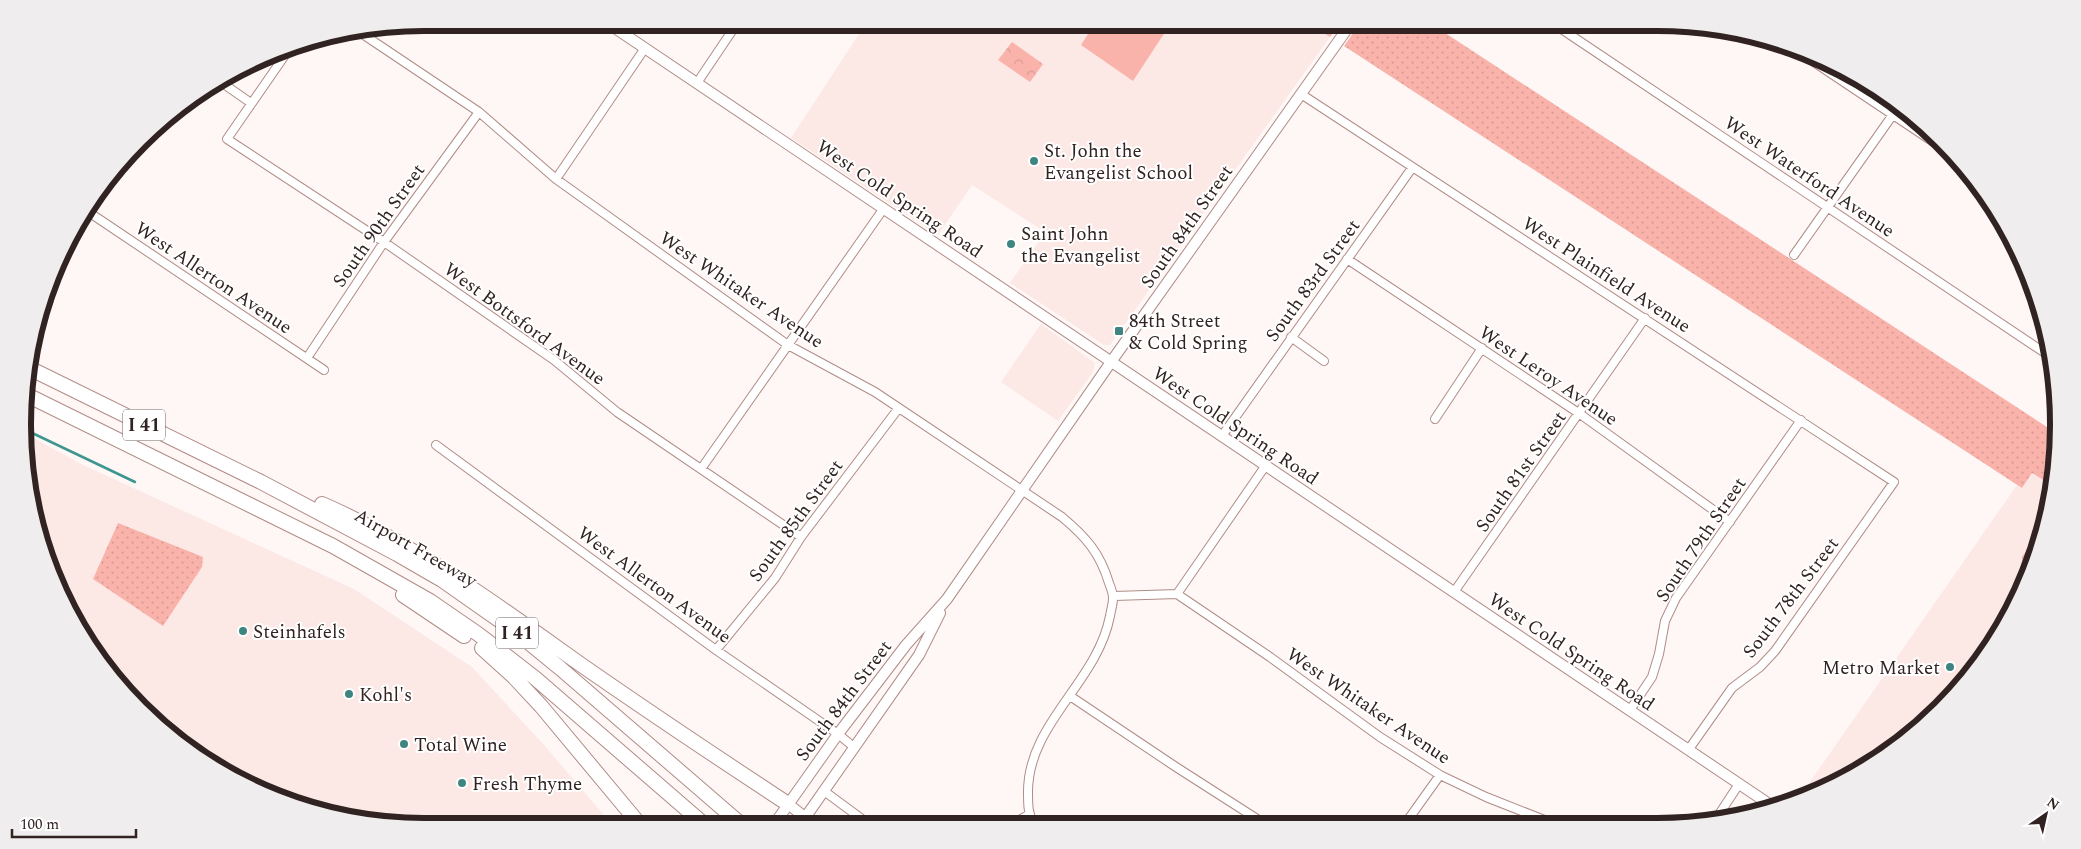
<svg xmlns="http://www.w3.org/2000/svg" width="2081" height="849" font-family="Spectral,serif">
<defs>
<pattern id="grass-dots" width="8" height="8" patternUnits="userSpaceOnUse" patternTransform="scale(1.25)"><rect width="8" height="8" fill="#fab3ab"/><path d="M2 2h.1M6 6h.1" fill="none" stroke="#d79a93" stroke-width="1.8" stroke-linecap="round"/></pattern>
<pattern id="park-crowns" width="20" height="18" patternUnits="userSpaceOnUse" patternTransform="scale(1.25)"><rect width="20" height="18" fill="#fab3ab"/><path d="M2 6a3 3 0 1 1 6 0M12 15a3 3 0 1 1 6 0" fill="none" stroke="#d79a93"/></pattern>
</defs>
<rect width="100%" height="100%" fill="#fff7f6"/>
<!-- built -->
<path fill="#fce9e6" d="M1308 22 1330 37 1110 345H1104L1010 283 1045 232 972 185 938 235 791 138 866 23Z
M1041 324 1095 363 1093 372 1058 421 1001 382Z
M28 435 81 464 354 589 472 667 545 746 613 826H425L296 805 180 743 90 648 53 578 30 503Z
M2032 473 2053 486 2037 553 1991 648 1921 727 1811 796 1798 799 2017 485 2022 488Z"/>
<!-- grass -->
<path fill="url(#grass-dots)" d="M1308 23H1340L1330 37Z
M1360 23H1430L2056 433 2055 477 2053 486 2032 473 2022 488 1344 46Z
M118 523 203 557 202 567 163 626 93 579Z"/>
<!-- park -->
<path fill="url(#park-crowns)" d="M1012 42 1043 64 1030 82 998 60Z
M2028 548 2037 554 2026 577 2022 557Z"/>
<!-- pitch -->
<path fill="#fab3ab" d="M1095 23V22L1171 23 1133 81 1081 45Z"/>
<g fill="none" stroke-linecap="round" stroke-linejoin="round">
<!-- stream -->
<path stroke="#3d9690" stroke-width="2.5" d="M28 431 135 482"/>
<defs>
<path id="minor" d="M1551 22 2051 357
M620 32 627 22
M361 33 479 112 556 179 788 345 875 392 1062 517C1086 537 1100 553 1109 583 1111 588 1113 593 1113 598 1113 604 1111 610 1110 616 1097 683 1028 723 1028 792 1028 805 1028 814 1034 825
M292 45 227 139 384 242 554 360 617 412 801 537
M1790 46 1950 153
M218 80 251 103
M697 83 738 22
M1301 94 1894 482 1775 651 1760 667 1732 688 1689 749
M556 179 645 48
M87 211 324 370
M1794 255 1899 106
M1347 259 1580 414 1730 522
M1291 337 1324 361
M307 358 384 242 479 112
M1435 419 1482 348
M1222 436 1412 168
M436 445 716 650 838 734 855 748
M701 469 884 208
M1454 592 1645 318
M1177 594 1270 657 1380 737 1440 775 1486 797 1552 823
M1114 596 1177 594 1266 465
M716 650 775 578 801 537 898 409
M1070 696 1176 767 1265 824
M1630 710 1652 677 1659 654 1665 621 1676 598 1801 420
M824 791 870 825
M1714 822 1739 784
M1405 824 1440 775
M1011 825 1028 815"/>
<path id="tertiary" d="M606 22 1772 806
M788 804 806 818
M800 825 919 655 940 613
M773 826 838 734 906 645 947 599 1111 362 1352 22"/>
<path id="motorway" d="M27 367 261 482 397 554 442 580 516 632 560 668 743 826
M27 395 333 546 430 601 478 634 535 678 706 826
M322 504C416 545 497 605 580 664 649 712 718 758 788 804
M403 595 464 636
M482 648 513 676 541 706 641 826"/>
</defs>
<!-- minor casing -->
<use href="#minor" stroke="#b08c87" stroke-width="10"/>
<!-- tertiary casing -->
<use href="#tertiary" stroke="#b08c87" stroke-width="12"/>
<!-- motorway casing -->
<use href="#motorway" stroke="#b08c87" stroke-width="16"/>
<!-- minor -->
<use href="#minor" stroke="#fff" stroke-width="8"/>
<!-- tertiary -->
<use href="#tertiary" stroke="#fff" stroke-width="10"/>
<!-- motorway -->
<use href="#motorway" stroke="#fff" stroke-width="14"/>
</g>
<!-- markers -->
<g fill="#3e8581" stroke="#fff" stroke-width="2">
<circle cx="1034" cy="161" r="5"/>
<circle cx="1011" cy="244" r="5"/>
<rect x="1114" y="326" width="10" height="10" rx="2.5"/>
<circle cx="243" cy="631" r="5"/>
<circle cx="1950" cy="667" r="5"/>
<circle cx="349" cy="694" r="5"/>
<circle cx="404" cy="744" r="5"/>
<circle cx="462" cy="783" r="5"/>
</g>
<g text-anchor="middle" stroke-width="4" stroke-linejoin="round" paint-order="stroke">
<!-- shield labels -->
<g fill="#fff" stroke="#6f6564" stroke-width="1">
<rect x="123" y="409.5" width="42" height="31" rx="4"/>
<rect x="496" y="617.5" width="42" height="31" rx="4"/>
</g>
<g font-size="18" font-weight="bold" fill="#312321">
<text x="144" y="431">I 41</text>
<text x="517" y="639">I 41</text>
</g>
<!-- poi labels -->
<g font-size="19" fill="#312321" stroke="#fff" text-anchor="start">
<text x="1044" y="157">St. John the<tspan x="1044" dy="22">Evangelist School</tspan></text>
<text x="1021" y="240">Saint John<tspan x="1021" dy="22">the Evangelist</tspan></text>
<text x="1129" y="327">84th Street<tspan x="1129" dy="22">&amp; Cold Spring</tspan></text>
<text x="253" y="638">Steinhafels</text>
<text x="1940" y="674" text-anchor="end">Metro Market</text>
<text x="359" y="701">Kohl's</text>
<text x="414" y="751">Total Wine</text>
<text x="472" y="790">Fresh Thyme</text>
</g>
<!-- street labels -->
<g font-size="19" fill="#312321" stroke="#fff">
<text transform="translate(1810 176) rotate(34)" y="7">West Waterford Avenue</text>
<text transform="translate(900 198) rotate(34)" y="7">West Cold Spring Road</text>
<text transform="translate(378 225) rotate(-55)" y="7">South 90th Street</text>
<text transform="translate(1186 226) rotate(-55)" y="7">South 84th Street</text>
<text transform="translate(1607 274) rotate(33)" y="7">West Plainfield Avenue</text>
<text transform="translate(214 277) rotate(34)" y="7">West Allerton Avenue</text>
<text transform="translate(1312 280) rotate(-54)" y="7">South 83rd Street</text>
<text transform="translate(742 289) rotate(34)" y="7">West Whitaker Avenue</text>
<text transform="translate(525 323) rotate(36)" y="7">West Bottsford Avenue</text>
<text transform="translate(1549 375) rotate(34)" y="7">West Leroy Avenue</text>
<text transform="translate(1236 425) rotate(34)" y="7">West Cold Spring Road</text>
<text transform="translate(1520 471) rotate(-55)" y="7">South 81st Street</text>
<text transform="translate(795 520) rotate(-54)" y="7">South 85th Street</text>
<text transform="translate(1700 539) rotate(-56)" y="7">South 79th Street</text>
<text transform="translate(416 547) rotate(30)" y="7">Airport Freeway</text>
<text transform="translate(655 584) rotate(36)" y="7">West Allerton Avenue</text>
<text transform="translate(1790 597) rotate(-53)" y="7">South 78th Street</text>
<text transform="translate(1572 651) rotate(34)" y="7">West Cold Spring Road</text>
<text transform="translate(843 700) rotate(-53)" y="7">South 84th Street</text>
<text transform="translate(1369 705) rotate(34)" y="7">West Whitaker Avenue</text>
</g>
</g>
<!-- crop -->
<path d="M0 0H2081V849H0ZM424 31H1657A393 393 0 0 1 2050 424V425A393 393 0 0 1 1657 818H424A393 393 0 0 1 31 425V424A393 393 0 0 1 424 31Z" fill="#efeded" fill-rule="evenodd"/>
<path fill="none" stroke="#312321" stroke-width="6" d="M424 31H1657A393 393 0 0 1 2050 424V425A393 393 0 0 1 1657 818H424A393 393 0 0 1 31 425V424A393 393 0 0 1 424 31Z"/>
<!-- north arrow -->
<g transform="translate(2046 814) rotate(34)" stroke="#ffffff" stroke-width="4" paint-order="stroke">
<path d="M0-4L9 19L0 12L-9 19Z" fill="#312321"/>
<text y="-8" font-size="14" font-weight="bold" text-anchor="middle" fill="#312321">N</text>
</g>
<!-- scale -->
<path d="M12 829v8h124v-8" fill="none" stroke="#312321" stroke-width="2.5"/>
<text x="20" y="829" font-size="15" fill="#312321" stroke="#ffffff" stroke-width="4" paint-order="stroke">100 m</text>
</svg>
